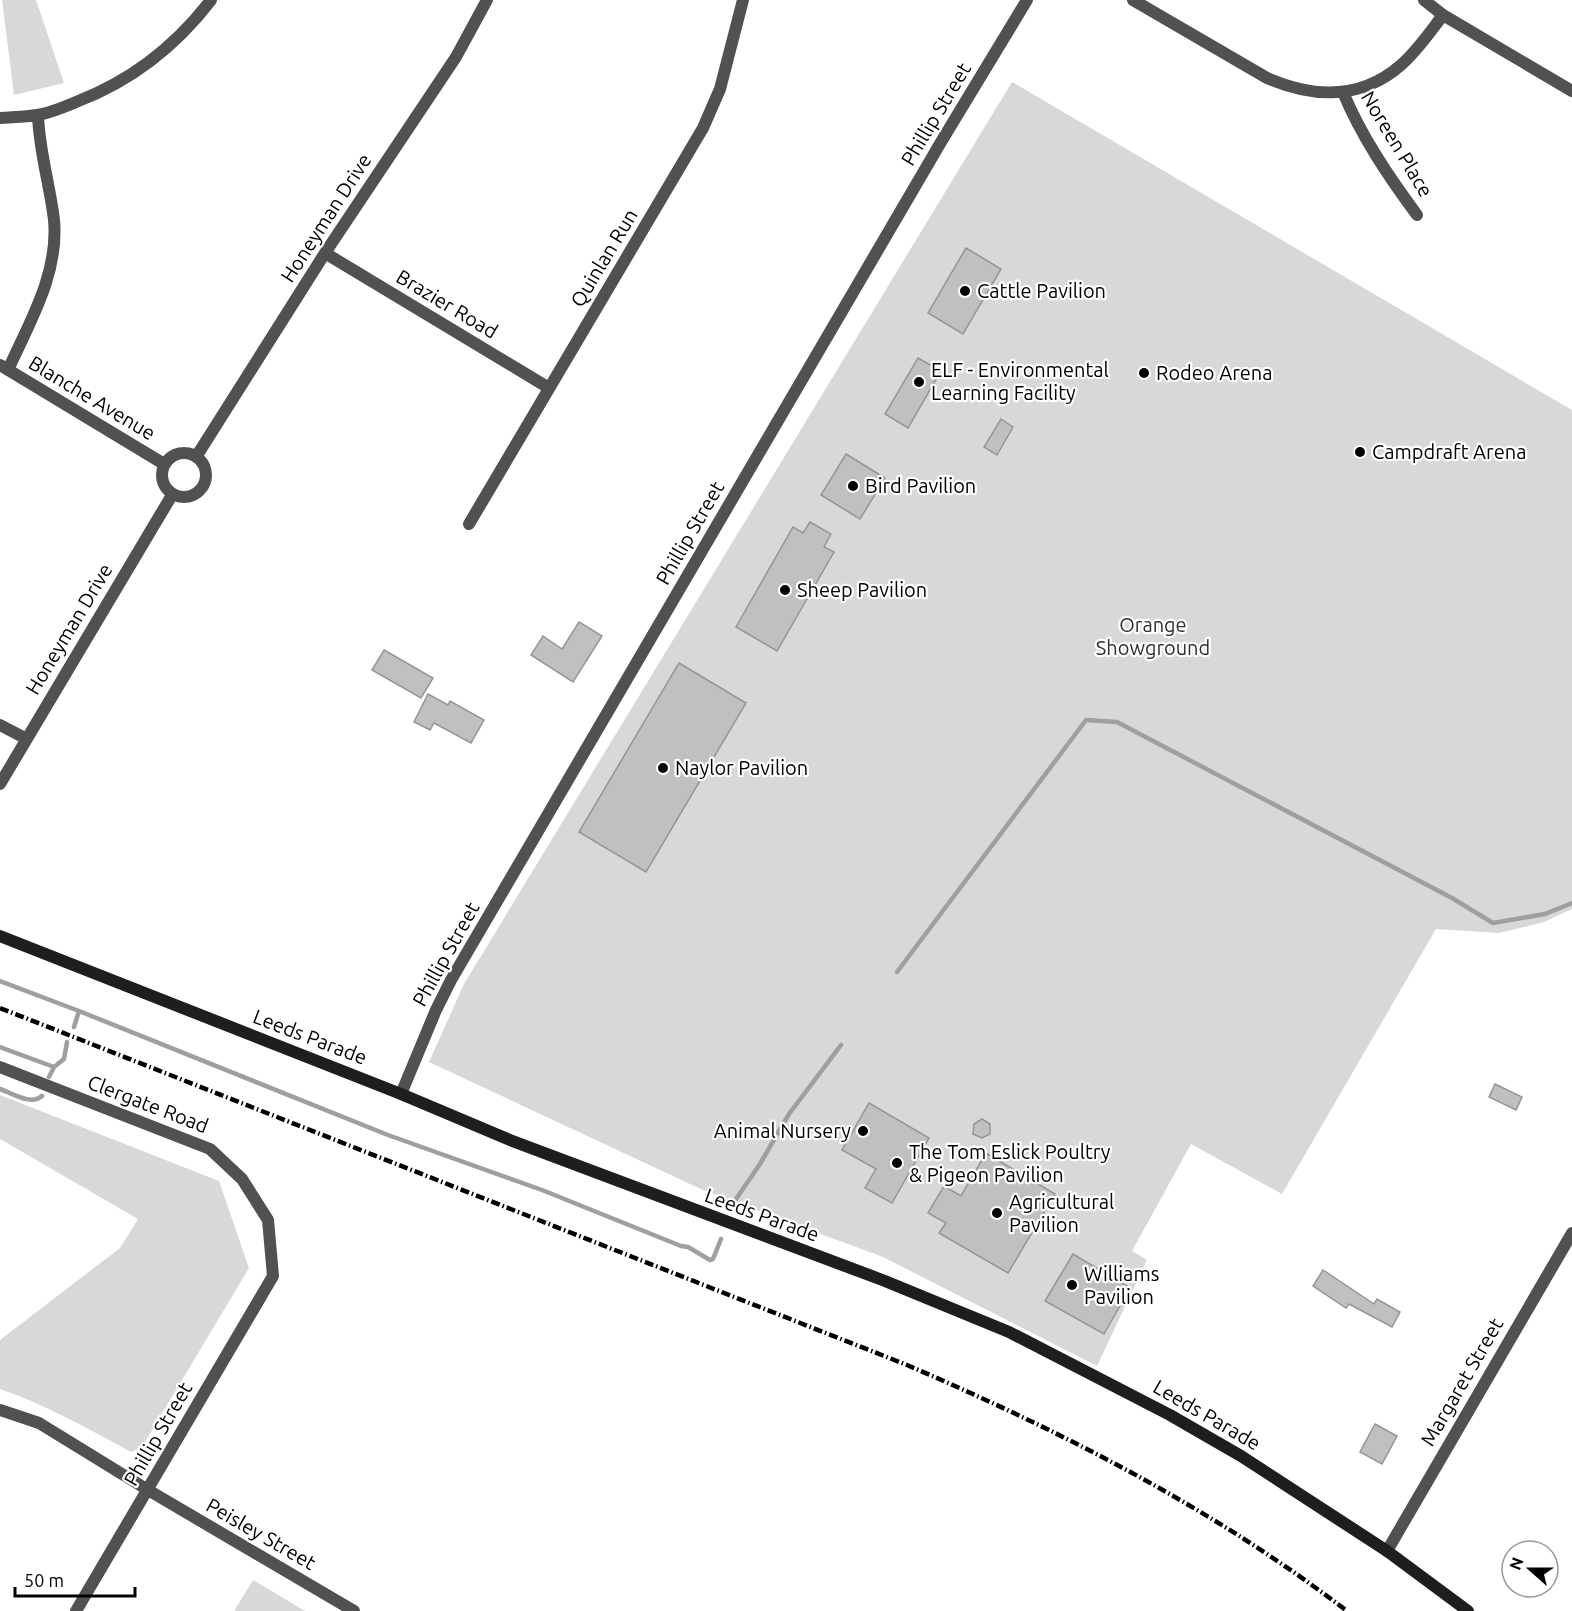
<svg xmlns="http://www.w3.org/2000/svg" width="1572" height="1611" font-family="Ubuntu,sans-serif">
<rect width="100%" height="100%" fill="#fff"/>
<!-- green -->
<path fill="#d8d8d8" d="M2 0H36L64 83 14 95Z
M1012 82 1572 410V909L1544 922 1499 933 1436 929 1282 1194 1191 1144 1132 1251 1147 1260 1097 1366 883 1257 705 1191 429 1062 464 984Z
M0 1095 219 1181 249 1268 142 1447 131 1452C89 1429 46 1405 0 1389V1340L120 1248 138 1219 0 1139Z
M253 1580 305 1611H234Z"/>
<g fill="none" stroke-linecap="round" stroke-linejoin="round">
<!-- stream -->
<path stroke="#9f9f9f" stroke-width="4.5" d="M897 972 1086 720 1117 722 1452 898 1493 923 1545 914 1572 903
M0 981 79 1011
M74 1027 79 1011 388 1135 542 1190 681 1246 688 1247 710 1260 713 1259 721 1239
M0 1047 54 1067
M49 1077 54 1067 64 1059 67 1042
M0 1089C12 1093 31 1106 42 1096
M734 1202 760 1164 789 1114 841 1045"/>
</g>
<!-- building -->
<path fill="#c0c0c0" stroke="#959595" stroke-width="1.5" d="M966 248 1001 269 963 334 928 313Z
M918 358 941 371 908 428 885 414Z
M1001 419 1013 427 997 455 984 447Z
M846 454 885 478 860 519 821 495Z
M810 522 831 534 824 547 834 552 777 651 736 627 793 527 803 533Z
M579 622 602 636 573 682 531 655 543 636 562 649Z
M384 650 433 678 421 698 372 670Z
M679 663 746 703 646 872 579 832Z
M428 694 448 705 450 701 484 720 471 743 434 723 430 730 414 722Z
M1495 1084 1522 1097 1516 1110 1489 1097Z
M869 1103 929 1138 892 1203 865 1188 876 1169 842 1150Z
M982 1119 990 1124V1134L982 1138 973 1134 974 1124Z
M986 1153 1055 1194 1008 1273 939 1233 946 1223 928 1213 944 1186 961 1196Z
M1073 1254 1130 1288 1104 1334 1045 1301Z
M1323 1270 1374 1304 1377 1299 1400 1312 1392 1327 1349 1304 1346 1308 1313 1286Z
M1375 1424 1397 1436 1382 1464 1360 1452Z"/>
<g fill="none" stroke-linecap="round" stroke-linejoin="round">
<!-- minor -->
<path stroke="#515151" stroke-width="12" d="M1133 0 1267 78C1313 98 1361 100 1401 65 1418 50 1430 32 1443 15
M1424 0 1443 15 1572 91
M1343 92C1361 136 1389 177 1417 215
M0 118C12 117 25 117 37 115 50 113 64 107 76 102 131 81 175 47 211 0
M325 253 549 388
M0 365 164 464
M8 370C29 323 59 274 54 220 50 185 39 151 38 115
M162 475a22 22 0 1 1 44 0a22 22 0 1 1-44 0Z
M196 457 325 253 456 57 487 0
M469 524 703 128 720 89 743 0
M0 725 25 738
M0 784 172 495
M0 1067 210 1149 242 1179 268 1220 273 1276 76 1611"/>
<!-- tertiary -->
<path stroke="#515151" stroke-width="12" d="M401 1094 436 1010 451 980 941 142 1027 0
M0 1410 39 1423 148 1490 354 1611
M1387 1551 1572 1233"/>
<!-- secondary -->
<path stroke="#1e1e1e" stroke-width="12" d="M0 936 401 1094 510 1140 885 1281 1009 1332 1170 1415 1241 1456 1387 1551 1468 1611"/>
<!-- rail -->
<path stroke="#000" stroke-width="4.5" stroke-dasharray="9 3 1.5 3" stroke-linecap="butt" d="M0 1008 907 1365C1063 1432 1212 1508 1347 1611"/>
</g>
<!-- markers -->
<g fill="#000" stroke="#fff" stroke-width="2">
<circle cx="965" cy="291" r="6"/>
<circle cx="1144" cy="373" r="6"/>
<circle cx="919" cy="382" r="6"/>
<circle cx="1360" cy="452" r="6"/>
<circle cx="853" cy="486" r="6"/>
<circle cx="785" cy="590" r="6"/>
<circle cx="663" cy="768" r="6"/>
<circle cx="863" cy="1131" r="6"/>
<circle cx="897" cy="1163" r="6"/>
<circle cx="997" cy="1213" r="6"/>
<circle cx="1072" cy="1285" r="6"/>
</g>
<g text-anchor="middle" stroke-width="4.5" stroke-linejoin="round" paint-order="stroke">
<!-- street labels -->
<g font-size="20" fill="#000" stroke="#fff">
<text transform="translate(936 114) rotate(-59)" y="7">Phillip Street</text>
<text transform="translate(1397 144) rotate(59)" y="7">Noreen Place</text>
<text transform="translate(326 218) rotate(-57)" y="7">Honeyman Drive</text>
<text transform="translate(604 258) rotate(-59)" y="7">Quinlan Run</text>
<text transform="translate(447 304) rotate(31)" y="7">Brazier Road</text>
<text transform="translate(92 398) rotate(31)" y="7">Blanche Avenue</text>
<text transform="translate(690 533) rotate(-60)" y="7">Phillip Street</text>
<text transform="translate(69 629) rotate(-59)" y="7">Honeyman Drive</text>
<text transform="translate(446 954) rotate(-61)" y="7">Phillip Street</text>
<text transform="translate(310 1037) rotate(21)" y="7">Leeds Parade</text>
<text transform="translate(148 1104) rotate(21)" y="7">Clergate Road</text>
<text transform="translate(762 1215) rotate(20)" y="7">Leeds Parade</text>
<text transform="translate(1462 1382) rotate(-60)" y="7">Margaret Street</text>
<text transform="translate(1207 1415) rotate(30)" y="7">Leeds Parade</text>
<text transform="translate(158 1434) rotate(-60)" y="7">Phillip Street</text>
<text transform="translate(261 1534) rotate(30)" y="7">Peisley Street</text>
</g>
<!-- poi labels -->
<g font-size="20" fill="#000" stroke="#fff" text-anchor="start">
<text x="977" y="298">Cattle Pavilion</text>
<text x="931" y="377">ELF - Environmental<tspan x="931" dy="23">Learning Facility</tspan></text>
<text x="1156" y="380">Rodeo Arena</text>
<text x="1372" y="459">Campdraft Arena</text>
<text x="865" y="493">Bird Pavilion</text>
<text x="797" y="597">Sheep Pavilion</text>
<text x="675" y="775">Naylor Pavilion</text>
<text x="851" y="1138" text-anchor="end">Animal Nursery</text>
<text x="909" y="1159">The Tom Eslick Poultry<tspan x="909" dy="23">&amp; Pigeon Pavilion</tspan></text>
<text x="1009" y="1209">Agricultural<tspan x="1009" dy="23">Pavilion</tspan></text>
<text x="1084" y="1281">Williams<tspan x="1084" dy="23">Pavilion</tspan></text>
</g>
<!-- park labels -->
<g font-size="20" fill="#2f2f2f" stroke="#fff">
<text x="1153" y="632">Orange<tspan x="1153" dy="23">Showground</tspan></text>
</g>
</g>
<!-- north arrow -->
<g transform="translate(1530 1569) rotate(291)"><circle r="28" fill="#ffffff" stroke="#999999" stroke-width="1.5"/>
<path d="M0-4.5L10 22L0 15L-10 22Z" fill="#000000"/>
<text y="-9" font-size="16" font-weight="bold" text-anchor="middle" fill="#000000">N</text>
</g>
<!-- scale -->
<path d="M15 1587v9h120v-9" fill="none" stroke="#000000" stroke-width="3"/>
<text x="24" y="1587" font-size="18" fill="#000000" stroke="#ffffff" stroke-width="4.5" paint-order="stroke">50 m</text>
</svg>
